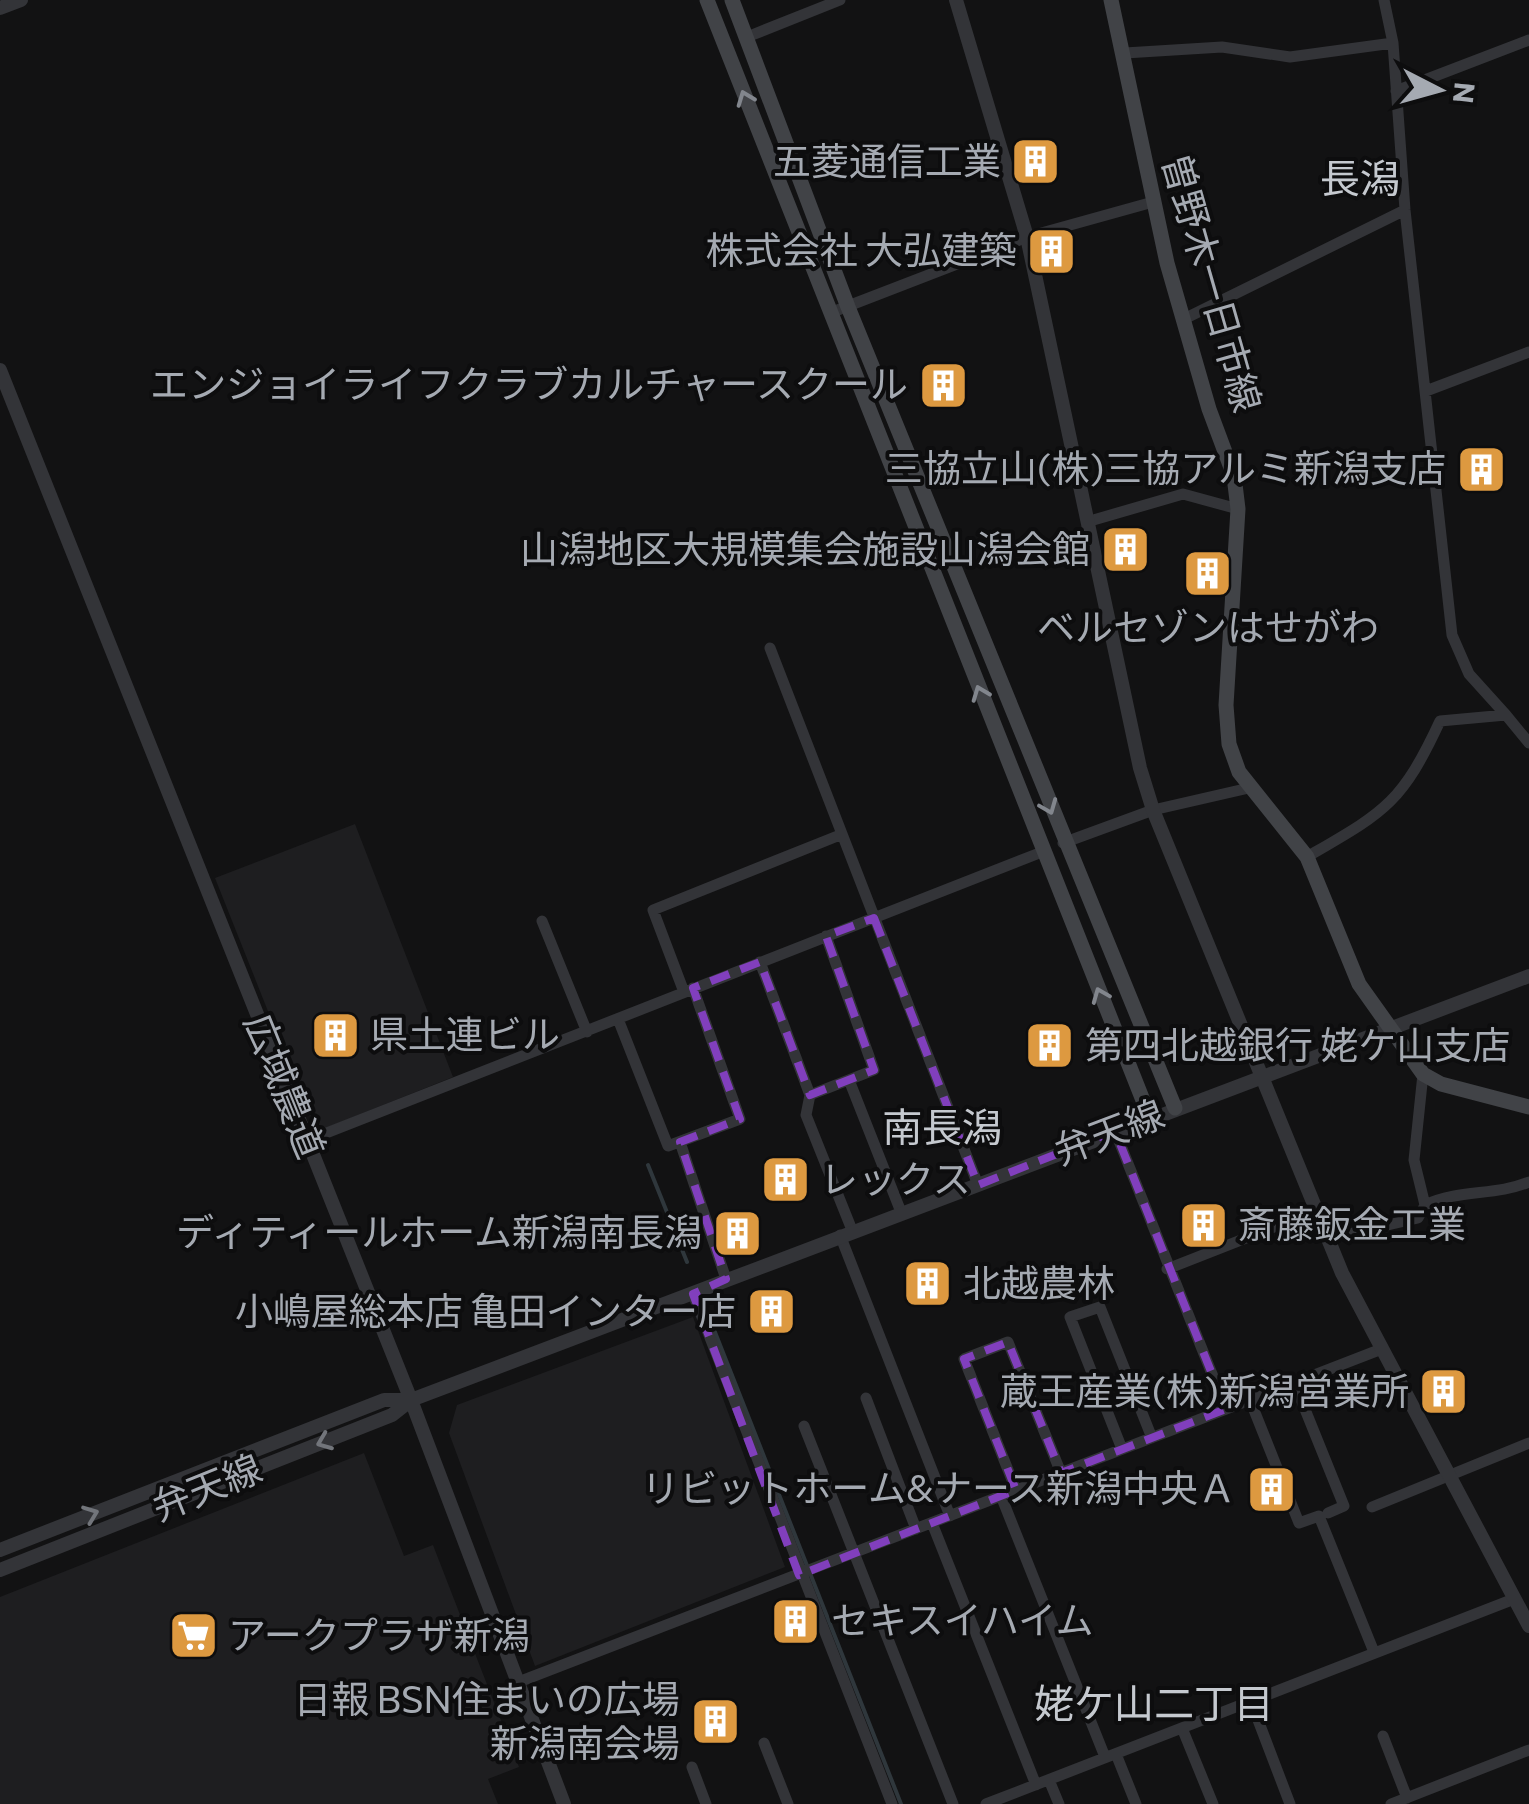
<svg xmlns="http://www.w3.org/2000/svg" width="1529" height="1804" font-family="Commissioner,'Noto Sans JP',sans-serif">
<rect width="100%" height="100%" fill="#121213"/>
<!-- built -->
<path fill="#1e1e20" d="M355 824 453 1077 316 1132 215 878Z
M693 1317 785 1567 535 1666 449 1433 457 1405Z
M364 1453 404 1556 433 1545 519 1767 488 1779 498 1804H0V1597Z"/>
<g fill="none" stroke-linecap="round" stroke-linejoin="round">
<!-- stream -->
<path stroke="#2f373c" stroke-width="4" d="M648 1165 687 1262
M709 1317 901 1804"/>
<!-- minor -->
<path stroke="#333438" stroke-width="11" d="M1384 0 1393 43 1405 210 1452 635 1469 674 1506 715
M747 37 840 0
M1125 53 1222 47 1290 57 1393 43
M1396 91 1529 40
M830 313 1027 237 1153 202
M1182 320 1405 210
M1426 391 1529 352
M1090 521 1183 494 1238 509
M770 648 978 1185
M1063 843 1153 810 1249 788
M1307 857C1384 812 1401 805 1440 721L1506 715 1529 743
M542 921 587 1032
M760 962 810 1095 874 1070 826 936
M684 992 653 910 840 835
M618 1019 668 1146 740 1119 693 988
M849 1080 901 1212
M810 1095 806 1115 852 1230
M1115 1131 1226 1409
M306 1141 1042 852
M680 1142 726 1279
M1425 1205C1459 1189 1495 1196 1529 1182
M840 1235 950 1516
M1327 1239 1418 1218 1425 1205 1414 1160 1423 1074
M1167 1269 1315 1211
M693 1294 892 1804
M1294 1382 1344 1506 1328 1513
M866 1398 916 1529
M1250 1400 1299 1523 1319 1516 1374 1652
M804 1426 953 1804
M1122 1449 1070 1317 1100 1307 1152 1438
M1016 1490 964 1359 1008 1342 1061 1473
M1001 1496 1105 1757
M1372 1507 1529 1443
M932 1523 1036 1785
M516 1683 1379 1350
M1250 1699 1290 1804
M1182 1728 1213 1804
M1383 1736 1407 1798
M764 1743 788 1804
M1116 1754 1136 1804
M692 1767 706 1804
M1049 1780 1059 1804
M986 1804 1514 1599
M1391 1804 1529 1750"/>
<!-- tertiary -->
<path stroke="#333438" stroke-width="14" d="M956 0 1027 237 1140 768 1153 810 1342 1273 1529 1626
M0 8 21 0
M0 370 411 1400 564 1804
M0 1550 384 1400H411
M0 1570 392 1415 411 1400 1529 976"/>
<!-- secondary -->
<path stroke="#414347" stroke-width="15" d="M707 0 1150 1118
M732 0 848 307 1175 1108
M1111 0 1167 263 1209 409 1234 476 1238 509 1226 705 1229 744 1239 772 1307 857 1359 984 1423 1074 1441 1084 1529 1107"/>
</g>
<!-- one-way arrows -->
<defs><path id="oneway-chevron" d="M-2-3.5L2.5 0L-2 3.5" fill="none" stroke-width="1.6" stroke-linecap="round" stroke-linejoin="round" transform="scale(2.5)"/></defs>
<g stroke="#82868d">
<use href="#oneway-chevron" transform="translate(745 98) rotate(-111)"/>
<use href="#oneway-chevron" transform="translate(980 693) rotate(-111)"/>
<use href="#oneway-chevron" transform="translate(1049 807) rotate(68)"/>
<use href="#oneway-chevron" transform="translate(1100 995) rotate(-112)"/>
</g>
<g stroke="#72757b">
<use href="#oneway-chevron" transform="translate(324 1442) rotate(158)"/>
<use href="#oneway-chevron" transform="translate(91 1514) rotate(-21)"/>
</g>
<!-- marked area -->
<path fill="none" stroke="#813fbd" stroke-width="8" stroke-dasharray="20 12" stroke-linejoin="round" d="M874 918 978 1185 1115 1131 1226 1409 1061 1473 1008 1342 964 1359 1016 1490 799 1575 693 1294 726 1279 680 1142 740 1119 693 988 760 962 810 1095 874 1070 826 936Z"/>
<!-- icons -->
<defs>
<symbol id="building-square" viewBox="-11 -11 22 22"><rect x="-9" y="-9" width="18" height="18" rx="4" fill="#dd9940" stroke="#0d0d0e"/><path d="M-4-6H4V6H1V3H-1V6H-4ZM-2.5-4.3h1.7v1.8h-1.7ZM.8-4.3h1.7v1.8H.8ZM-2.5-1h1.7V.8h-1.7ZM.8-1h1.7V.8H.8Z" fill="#fff"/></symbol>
<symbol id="supermarket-square" viewBox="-11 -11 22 22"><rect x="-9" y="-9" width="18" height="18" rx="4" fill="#dd9940" stroke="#0d0d0e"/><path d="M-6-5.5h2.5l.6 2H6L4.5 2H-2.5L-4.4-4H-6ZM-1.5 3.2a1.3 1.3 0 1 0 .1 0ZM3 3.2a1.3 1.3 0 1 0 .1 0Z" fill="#fff"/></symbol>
</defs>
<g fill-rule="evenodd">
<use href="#building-square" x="1008" y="134" width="55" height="55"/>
<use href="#building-square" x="1024" y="224" width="55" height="55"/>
<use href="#building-square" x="916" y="358" width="55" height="55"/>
<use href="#building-square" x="1454" y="442" width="55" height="55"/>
<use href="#building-square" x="1098" y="522" width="55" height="55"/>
<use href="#building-square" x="1180" y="546" width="55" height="55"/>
<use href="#building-square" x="308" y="1008" width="55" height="55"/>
<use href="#building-square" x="1022" y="1018" width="55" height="55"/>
<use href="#building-square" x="758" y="1152" width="55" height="55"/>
<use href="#building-square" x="1176" y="1198" width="55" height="55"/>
<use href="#building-square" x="710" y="1206" width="55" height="55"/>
<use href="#building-square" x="900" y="1256" width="55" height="55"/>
<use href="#building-square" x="744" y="1284" width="55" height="55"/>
<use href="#building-square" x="1416" y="1364" width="55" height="55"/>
<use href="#building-square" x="1244" y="1462" width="55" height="55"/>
<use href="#building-square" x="768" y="1594" width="55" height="55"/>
<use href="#supermarket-square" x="166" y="1608" width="55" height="55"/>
<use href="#building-square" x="688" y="1694" width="55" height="55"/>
</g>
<g text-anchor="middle" stroke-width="8" stroke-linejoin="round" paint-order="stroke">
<!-- poi labels -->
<g font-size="38" fill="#a5aab2" stroke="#0d0d0e" text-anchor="end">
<text x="1001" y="175">五菱通信工業</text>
<text x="1017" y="264">株式会社 大弘建築</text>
<text x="908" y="398">エンジョイライフクラブカルチャースクール</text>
<text x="1446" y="482">三協立山(株)三協アルミ新潟支店</text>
<text x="1090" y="563">山潟地区大規模集会施設山潟会館</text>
<text x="1208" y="641" text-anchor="middle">ベルセゾンはせがわ</text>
<text x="370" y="1048" text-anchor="start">県土連ビル</text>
<text x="1085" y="1059" text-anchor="start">第四北越銀行 姥ケ山支店</text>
<text x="820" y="1193" text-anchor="start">レックス</text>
<text x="1238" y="1238" text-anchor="start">斎藤鈑金工業</text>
<text x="702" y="1246">ディティールホーム新潟南長潟</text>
<text x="963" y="1297" text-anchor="start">北越農林</text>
<text x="736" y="1325">小嶋屋総本店 亀田インター店</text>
<text x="1409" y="1405">蔵王産業(株)新潟営業所</text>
<text x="1236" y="1502">リビットホーム&amp;ナース新潟中央Ａ</text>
<text x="831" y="1634" text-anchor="start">セキスイハイム</text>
<text x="228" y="1649" text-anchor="start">アークプラザ新潟</text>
<text x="680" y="1713">日報 BSN住まいの広場<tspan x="680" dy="44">新潟南会場</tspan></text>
</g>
<!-- street labels -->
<g font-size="38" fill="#a5aab2" stroke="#0d0d0e">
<text transform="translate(1211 283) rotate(74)" y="13">曽野木一日市線</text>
<text transform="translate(284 1086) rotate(68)" y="13">広域農道</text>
<text transform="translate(1109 1133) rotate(-21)" y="13">弁天線</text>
<text transform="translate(207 1488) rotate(-22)" y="13">弁天線</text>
</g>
<!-- neighbourhood labels -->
<g font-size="40" fill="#c5c9cf" stroke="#0d0d0e">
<text x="1360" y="193">長潟</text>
<text x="942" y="1142">南長潟</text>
<text x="1154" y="1718">姥ケ山二丁目</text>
</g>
</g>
<!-- north arrow -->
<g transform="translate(1439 90) rotate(96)" stroke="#0d0d0e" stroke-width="8" paint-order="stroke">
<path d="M0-8L18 38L0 25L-18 38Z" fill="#a5aab2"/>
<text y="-15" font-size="28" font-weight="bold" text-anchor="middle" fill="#a5aab2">N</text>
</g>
</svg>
